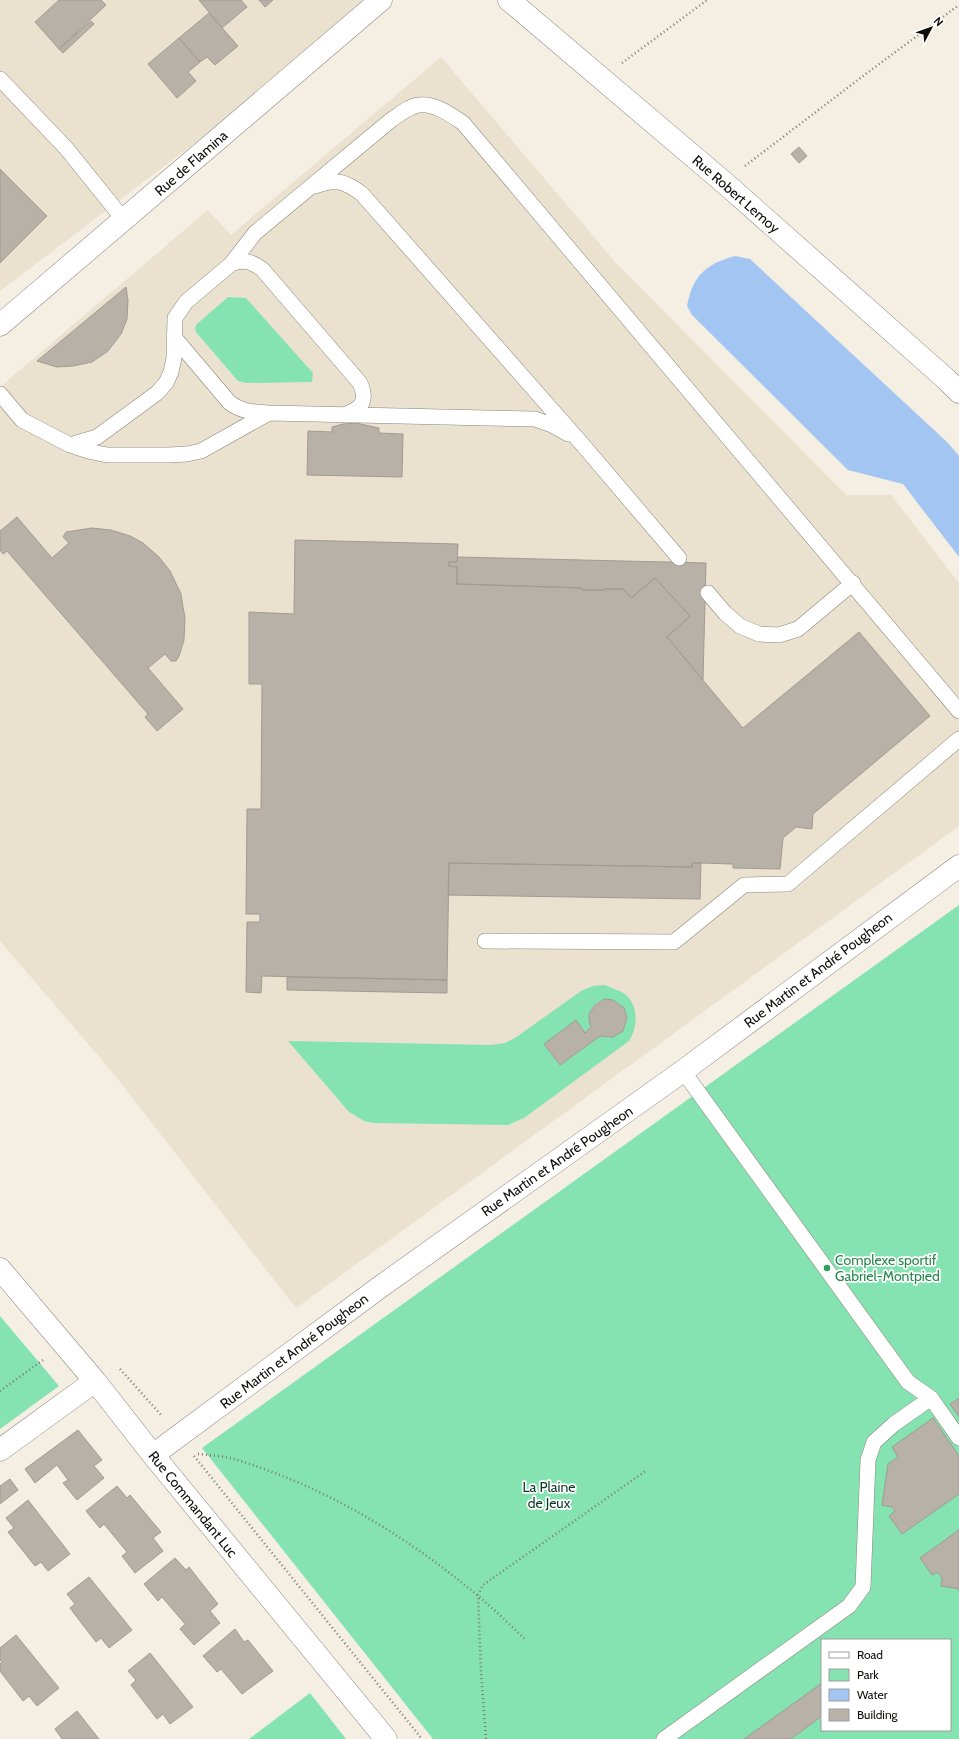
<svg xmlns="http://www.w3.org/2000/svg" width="959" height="1739" font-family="Cabin,sans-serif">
<rect width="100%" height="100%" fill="#f4eee3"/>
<!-- built -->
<path fill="#ebe1cf" d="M0 0H383L0 291Z
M441 57 616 263 846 495H891L959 583V826L296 1308 113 1073 0 941V387L208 210 231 235Z"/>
<!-- green -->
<path fill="#85e3b1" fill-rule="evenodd" d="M228 297 246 298 313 373 312 382 246 383 238 381 196 332 195 328 197 324Z
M959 905V1739H433L202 1448ZM822 1640H950V1730H822Z
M605 985C611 988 619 990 625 994 639 1006 638 1027 629 1041L524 1118 508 1125 373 1123 364 1121 349 1112 288 1041 491 1045 505 1043 515 1038 581 991 593 986ZM604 999 613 1000 624 1008 627 1018 623 1031 613 1037 600 1036 560 1065 544 1044 585 1033 591 1027C589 1013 589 1006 604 999Z
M0 1316 59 1386 0 1429Z
M310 1693 346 1739H249Z"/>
<!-- water -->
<path fill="#a2c5f2" d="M735 256 750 259 948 443 959 456V557L903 484 848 470 692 315 687 306C693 275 706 264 735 256Z"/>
<!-- building -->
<path fill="#b7b1a7" stroke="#a19b91" d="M59 0H101L106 5 59 49 35 22Z
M199 0H241L247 7 222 28Z
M259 0H273L265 7Z
M209 13 238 46 215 65 207 57 200 62 179 38Z
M91 21 94 24 63 53 59 49Z
M179 38 200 62 188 72 196 81 177 98 148 64Z
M799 147 807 156 799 163 791 154Z
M0 169 47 216 0 263Z
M126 287 128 300 127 319 121 334 108 351 92 362 73 366 57 367 37 361Z
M356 423 379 428V433L403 434 402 477 307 475 308 431 332 432V427L343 424Z
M17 517 52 558 69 543 63 537 66 532 92 528 111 530 130 536 143 543 159 557 170 571 181 594 183 607 185 618 184 640 179 656 176 661H171L165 654 148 668 183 709 157 731 145 717 148 714 7 551 3 554 0 550V531Z
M295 540 458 544 457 562H449V566L457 567V584L582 588 583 590H605V589H623L631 598 655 578 690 616 667 637 743 728 859 632 930 716 813 814 812 829 796 827 783 838 780 869 733 868V864L701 863H692V867L449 863 447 980 262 976 261 993 246 992 247 922H260V914H246L247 809H261L262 684H249V612L294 614Z
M458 557 706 563 703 680 667 637 690 616 655 578 631 598 623 589H605V590H583L582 588 457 584V567L449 566V562H457Z
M449 863 692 867V863H701L700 899 448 895Z
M287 977 447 980V993L287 990Z
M604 999 613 1000 624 1008 627 1018 623 1031 613 1037 600 1036 560 1065 544 1044 576 1020 585 1033 591 1027 589 1021V1014L594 1006Z
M959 1398V1417L950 1404Z
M933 1418 959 1456V1494L902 1534 889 1516 895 1511 892 1507 882 1505 888 1464 898 1457 892 1447Z
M78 1430 102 1460 94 1466 104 1478 77 1500 63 1483 68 1480 57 1465 35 1483 25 1469Z
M10 1479 18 1490 0 1504V1486Z
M117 1486 127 1498 130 1495 161 1532 153 1538 163 1551 135 1573 122 1556 127 1552 104 1524 100 1528 86 1511Z
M28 1500 70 1554 48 1571 41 1562 35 1566 8 1532 14 1528 6 1518Z
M959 1530V1589L941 1586 942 1578 938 1572 932 1575 920 1558Z
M175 1558 186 1570 189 1567 218 1604 210 1611 220 1623 194 1645 180 1629 185 1624 162 1597 158 1601 144 1584Z
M89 1577 132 1630 109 1648 101 1638 96 1642 70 1608 75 1604 67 1594Z
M235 1629 244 1642 248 1640 273 1671 242 1694 221 1669 217 1672 203 1656Z
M16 1635 59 1688 37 1706 29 1696 23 1701 0 1671V1664L2 1662 0 1660V1648Z
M150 1653 193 1707 170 1724 163 1714 157 1719 131 1685 136 1680 128 1671Z
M822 1683V1716L791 1739H744Z
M77 1711 99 1739H62L55 1729Z"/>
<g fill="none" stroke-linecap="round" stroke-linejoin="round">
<defs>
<path id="service" d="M0 79 66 148 124 220
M315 186C335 178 345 181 362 194L582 444 679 558
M231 264C243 259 251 261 262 269L360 383C368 402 362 408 344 415
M174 337 229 402C241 412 254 412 269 413L535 419 552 425 568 434
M0 394 22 420 70 445 88 451 107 455H169L187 454 201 451 269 413
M70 445 97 437 157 393 166 383 171 372 174 358 175 318 186 302 231 264 255 233 391 120C399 115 409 106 419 105 435 103 451 115 463 123L959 711
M708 593 725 613 740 626 759 634 779 635 798 629 853 583
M485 941 674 942 744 885 788 884 959 739
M683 1071 908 1382 931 1398 959 1438
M664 1739 849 1606 863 1587 868 1460 874 1442 894 1424 931 1398"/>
<path id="minor" d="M0 1269 95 1381 153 1455 386 1739
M0 1450 95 1381
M153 1455 380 1287 683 1071 959 866"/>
<path id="tertiary" d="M0 325 381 0"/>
<path id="secondary" d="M509 0 727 185 946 379 959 392"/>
</defs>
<!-- service casing -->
<use href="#service" stroke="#8b857c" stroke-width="16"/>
<!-- minor casing -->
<use href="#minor" stroke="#8b857c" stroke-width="23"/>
<!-- tertiary casing -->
<use href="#tertiary" stroke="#8b857c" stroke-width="23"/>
<!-- secondary casing -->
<use href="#secondary" stroke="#8b857c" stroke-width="23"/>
<!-- path -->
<path stroke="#7d7972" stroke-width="2.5" stroke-dasharray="1 3" stroke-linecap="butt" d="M622 63 707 0
M745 166 863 76 959 5
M120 1369 162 1416
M0 1391 43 1360
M198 1454C210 1455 223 1456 234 1459 324 1486 405 1535 477 1595 494 1609 510 1625 526 1640
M194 1456 422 1739
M486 1739 481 1672 478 1595 483 1585 647 1470"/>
<!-- service -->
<use href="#service" stroke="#fff" stroke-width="15"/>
<!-- minor -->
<use href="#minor" stroke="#fff" stroke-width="22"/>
<!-- tertiary -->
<use href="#tertiary" stroke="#fff" stroke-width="22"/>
<!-- secondary -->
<use href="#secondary" stroke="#fff" stroke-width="22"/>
</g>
<!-- markers -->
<circle fill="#2e9e5b" stroke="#fff" stroke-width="1.5" cx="827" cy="1268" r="4"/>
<g text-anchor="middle" stroke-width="3.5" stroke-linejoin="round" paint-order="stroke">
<!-- street labels -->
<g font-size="14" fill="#0f0d0a" stroke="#fff">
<text transform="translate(191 163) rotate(-41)" y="5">Rue de Flamina</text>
<text transform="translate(736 194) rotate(41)" y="5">Rue Robert Lemoy</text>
<text transform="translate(818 970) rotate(-37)" y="5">Rue Martin et André Pougheon</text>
<text transform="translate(557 1161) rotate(-35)" y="5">Rue Martin et André Pougheon</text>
<text transform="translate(294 1351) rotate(-37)" y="5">Rue Martin et André Pougheon</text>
<text transform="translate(193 1504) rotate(51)" y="5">Rue Commandant Luc</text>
</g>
<!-- leisure labels -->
<g font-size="14" fill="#27864d" stroke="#fff" text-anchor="start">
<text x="835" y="1265">Complexe sportif<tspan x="835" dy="16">Gabriel-Montpied</tspan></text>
</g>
<!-- park labels -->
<g font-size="14" fill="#0e3b26" stroke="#fff">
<text x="549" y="1492">La Plaine<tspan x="549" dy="16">de Jeux</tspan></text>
</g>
</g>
<!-- legend -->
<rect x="821" y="1639" width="130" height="92" fill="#ffffff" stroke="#9f9e9d"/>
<rect x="829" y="1652" width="20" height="6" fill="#ffffff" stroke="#9f9e9d"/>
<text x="857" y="1659" font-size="12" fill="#0f0d0a">Road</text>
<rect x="829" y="1669" width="20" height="12" fill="#85e3b1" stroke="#9f9e9d"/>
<text x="857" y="1679" font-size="12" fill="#0f0d0a">Park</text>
<rect x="829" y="1689" width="20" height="12" fill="#a2c5f2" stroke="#9f9e9d"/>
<text x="857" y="1699" font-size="12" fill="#0f0d0a">Water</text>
<rect x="829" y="1709" width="20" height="12" fill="#b7b1a7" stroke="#9f9e9d"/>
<text x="857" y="1719" font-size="12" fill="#0f0d0a">Building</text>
<!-- north arrow -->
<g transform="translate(931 28) rotate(49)" stroke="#ffffff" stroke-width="3" paint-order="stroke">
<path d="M0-3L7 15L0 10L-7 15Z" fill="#0f0d0a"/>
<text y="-6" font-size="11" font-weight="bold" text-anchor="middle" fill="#0f0d0a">N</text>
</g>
</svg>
